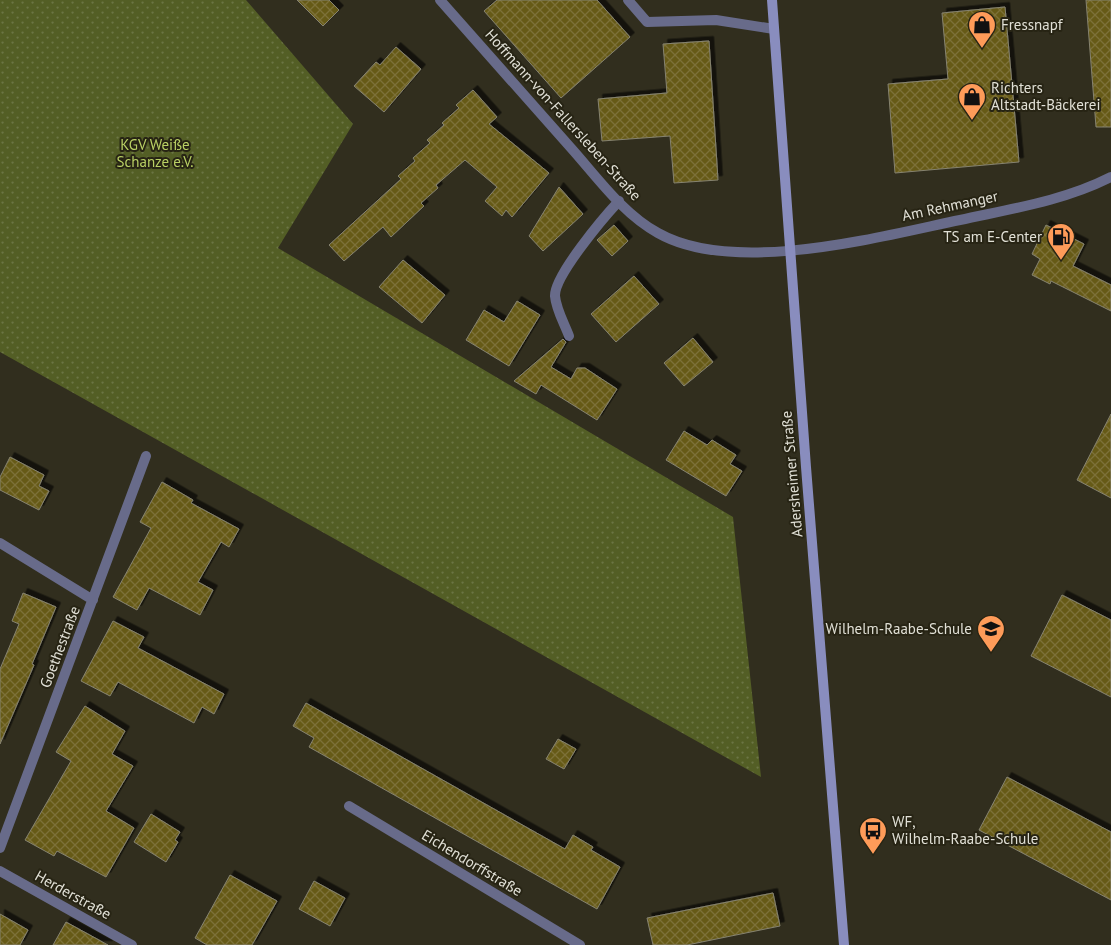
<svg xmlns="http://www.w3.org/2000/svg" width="1111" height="945" font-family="'PT Sans',sans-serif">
<defs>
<pattern id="garden-dots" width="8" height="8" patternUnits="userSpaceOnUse" patternTransform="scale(1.25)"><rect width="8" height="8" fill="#535e25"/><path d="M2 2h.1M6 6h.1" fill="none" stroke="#6b7544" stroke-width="1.8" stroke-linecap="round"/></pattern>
<pattern id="building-cross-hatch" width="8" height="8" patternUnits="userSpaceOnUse" patternTransform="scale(1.25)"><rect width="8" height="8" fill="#665a18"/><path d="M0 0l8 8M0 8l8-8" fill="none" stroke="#7c7139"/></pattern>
<filter id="shadow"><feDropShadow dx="4.5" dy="-4.5" stdDeviation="0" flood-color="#0009"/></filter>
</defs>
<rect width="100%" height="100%" fill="#312e1e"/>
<!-- garden -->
<path fill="url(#garden-dots)" d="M0 0H246L353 124 278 248 733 517 761 777 0 352Z"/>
<!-- building -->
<path fill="url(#building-cross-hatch)" stroke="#868370" filter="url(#shadow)" d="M297 0H329L339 10 323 26Z
M497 0H597L630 37 561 98 484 11Z
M1086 0H1111V127H1096Z
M1005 7 1019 162 895 173 888 84 948 79 942 13Z
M709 41 718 180 674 183 670 136 602 141 598 99 667 93 663 44Z
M396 47 421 69 384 112 354 86 376 62 380 65Z
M473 90 497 117 489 124 549 173 512 217 506 210 502 216 485 201 497 187 465 160 436 185 438 188 421 203 424 206 391 237 383 227 344 261 329 245 401 179 398 176 415 161 413 158 430 143 427 140 444 125 442 123 459 108 456 105Z
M559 187 583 214 543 251 529 236Z
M614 225 628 241 612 256 597 240Z
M1046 225 1084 244 1073 266 1111 285V311L1051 281 1050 284 1032 275 1040 259 1032 254Z
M403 260 445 295 422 323 379 287Z
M634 276 659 304 616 342 591 314Z
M517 301 540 315 509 366 466 340 484 310 504 322Z
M693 338 713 362 684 386 664 363Z
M563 339 566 342 551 367 571 379 577 368H585L617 389 597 420 541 385 536 394 514 381Z
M1111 414V498L1077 480Z
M684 431 707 445 712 440 736 455 730 464 742 471 726 496 666 460Z
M10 457 44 475 39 486 49 491 39 510 0 490V477Z
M162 482 193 500 191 503 239 529 229 547 221 542 198 582 213 590 200 615 149 588 137 610 113 597 151 528 140 522Z
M23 593 56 607 32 664 34 665 0 744V669L19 624 12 621Z
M1062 595 1111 620V697L1031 656Z
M113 621 144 637 138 648 224 694 214 714 202 707 194 723 118 682 110 696 81 681Z
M306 703 565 849 573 835 593 847 591 850 620 867 597 909 309 747 314 738 293 726Z
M85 706 125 731 112 754 133 766 106 811 134 828 106 877 57 851 54 856 25 840 71 761 56 752Z
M558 739 576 749 564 769 546 759Z
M1007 777 1111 832V900L979 830Z
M151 814 180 832 175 840 178 842 166 862 134 842Z
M230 875 277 901 252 945H207L195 938Z
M314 881 345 898 330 926 299 909Z
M773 893 780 926 687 945H653L647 918Z
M0 914 28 930 20 945H0Z
M66 922 108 945H53Z"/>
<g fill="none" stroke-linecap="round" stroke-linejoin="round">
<!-- lane -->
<path stroke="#686b8a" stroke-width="10" d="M628 0 647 22 716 20 774 29
M569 336C564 323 556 309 555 296 554 276 604 217 619 201"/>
<!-- street -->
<path stroke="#686b8a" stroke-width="10" d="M440 0C483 49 527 98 571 148 597 177 623 214 658 233 734 276 878 237 960 220 1010 209 1064 201 1111 177
M0 543 93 600
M349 806 580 945
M0 848 146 456
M0 871 132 945"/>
<!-- secondary -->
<path stroke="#898dbe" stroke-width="10" d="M772 0 806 467 844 945"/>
</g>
<!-- icons -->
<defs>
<symbol id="shop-pin" viewBox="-11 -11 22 30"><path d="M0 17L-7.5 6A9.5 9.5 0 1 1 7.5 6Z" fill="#fe9b59" stroke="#272414"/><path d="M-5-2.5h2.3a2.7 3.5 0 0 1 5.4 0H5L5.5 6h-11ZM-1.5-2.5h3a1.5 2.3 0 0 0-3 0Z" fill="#111"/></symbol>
<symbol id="fuel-pin" viewBox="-11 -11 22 30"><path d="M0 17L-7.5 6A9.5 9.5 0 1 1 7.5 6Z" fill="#fe9b59" stroke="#272414"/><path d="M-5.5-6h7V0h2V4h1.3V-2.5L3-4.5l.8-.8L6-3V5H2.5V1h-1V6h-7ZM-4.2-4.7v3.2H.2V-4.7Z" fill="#111"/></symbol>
<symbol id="school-pin" viewBox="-11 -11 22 30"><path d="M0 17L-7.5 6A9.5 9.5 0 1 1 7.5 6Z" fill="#fe9b59" stroke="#272414"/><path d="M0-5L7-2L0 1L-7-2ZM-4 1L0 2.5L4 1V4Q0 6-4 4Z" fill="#111"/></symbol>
<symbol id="bus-pin" viewBox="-11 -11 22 30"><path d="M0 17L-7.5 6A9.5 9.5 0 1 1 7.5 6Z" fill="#fe9b59" stroke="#272414"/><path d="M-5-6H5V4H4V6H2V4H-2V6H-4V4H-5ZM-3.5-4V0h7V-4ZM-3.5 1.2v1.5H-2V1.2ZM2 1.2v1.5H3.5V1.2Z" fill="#111"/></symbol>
</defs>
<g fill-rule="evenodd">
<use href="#shop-pin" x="966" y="9" width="32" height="43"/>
<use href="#shop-pin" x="956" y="81" width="32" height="43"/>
<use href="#fuel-pin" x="1045" y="221" width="32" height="43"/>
<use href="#school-pin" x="975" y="613" width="32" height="43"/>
<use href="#bus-pin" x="857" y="815" width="32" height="43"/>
</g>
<g text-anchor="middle" stroke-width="4" stroke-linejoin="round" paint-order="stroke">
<!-- poi labels -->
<g font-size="15" fill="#e1e0d6" stroke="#272414" text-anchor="start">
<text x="1001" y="30">Fressnapf</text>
<text x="991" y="93">Richters<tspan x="991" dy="17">Altstadt-Bäckerei</tspan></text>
<text x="1042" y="242" text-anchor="end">TS am E-Center</text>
<text x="972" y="634" text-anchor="end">Wilhelm-Raabe-Schule</text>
<text x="892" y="827">WF,<tspan x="892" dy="17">Wilhelm-Raabe-Schule</tspan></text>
</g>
<!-- street labels -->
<g font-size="15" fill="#e1e0d6" stroke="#272414">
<text transform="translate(563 115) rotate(48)" y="5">Hoffmann-von-Fallersleben-Straße</text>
<text transform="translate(950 206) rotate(-12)" y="5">Am Rehmanger</text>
<text transform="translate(792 474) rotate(-95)" y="5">Adersheimer Straße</text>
<text transform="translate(60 647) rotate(-69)" y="5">Goethestraße</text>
<text transform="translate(472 863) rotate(31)" y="5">Eichendorffstraße</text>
<text transform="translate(73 895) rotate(29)" y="5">Herderstraße</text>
</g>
<!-- park labels -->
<g font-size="15" fill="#b9d064" stroke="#272414">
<text x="155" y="150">KGV Weiße<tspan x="155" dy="17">Schanze e.V.</tspan></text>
</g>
</g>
</svg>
